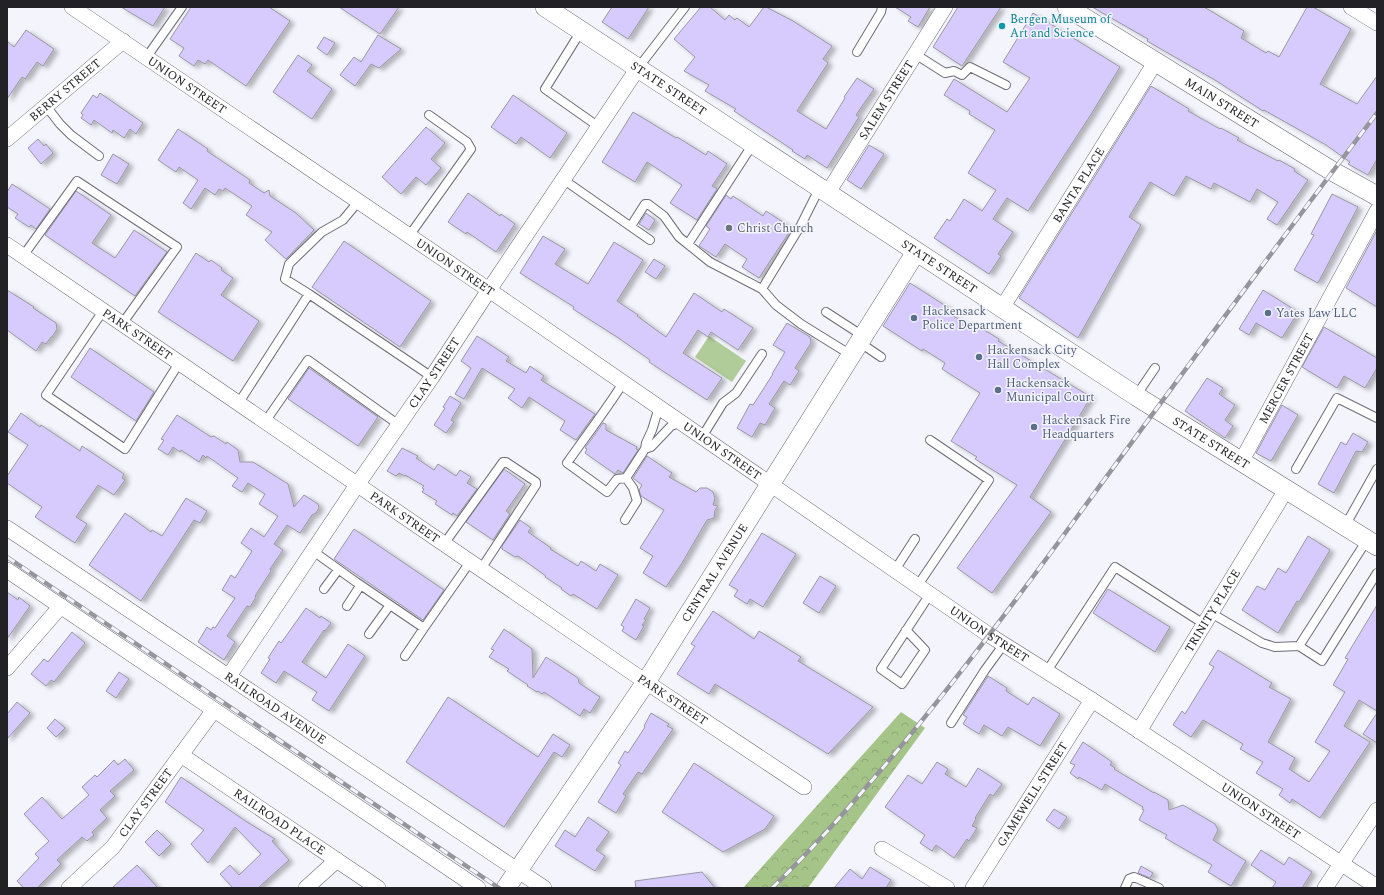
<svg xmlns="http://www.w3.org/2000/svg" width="1384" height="895" font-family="Spectral,serif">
<defs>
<pattern id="forest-crowns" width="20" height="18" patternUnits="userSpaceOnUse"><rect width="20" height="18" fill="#a4c488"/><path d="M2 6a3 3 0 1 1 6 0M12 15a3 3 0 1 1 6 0" fill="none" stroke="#8da875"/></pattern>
<filter id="shadow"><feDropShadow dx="4.5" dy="2.5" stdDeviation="2" flood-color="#0004"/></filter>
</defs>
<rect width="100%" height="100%" fill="#f4f4fd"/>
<!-- green -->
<path fill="#b0cc98" d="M709 336 746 361 732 382 695 357Z"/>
<!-- forest -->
<path fill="url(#forest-crowns)" d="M901 712 925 728 808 888H743Z"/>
<!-- building -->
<path fill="#d7cbfe" stroke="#9997a2" filter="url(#shadow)" d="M121 7H165L153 26Z
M191 7H269L290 21 246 86 208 60 205 64 198 60 194 66 179 56 184 48 170 39Z
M339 7H399L380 34Z
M612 7H649L628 39 602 22Z
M701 7H710L725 20 729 15 735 20 737 18 749 27 764 7H766L793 21 832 46 823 59 828 63 797 111 826 129 845 98 844 97 857 78 874 89 856 115 859 117 827 168 807 155 805 159 792 151 793 150 734 111 736 109 705 91 709 85 684 71 695 57 674 39Z
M895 7H930L918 27 908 21 911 17Z
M958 7H1001L962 66 933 47Z
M1092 7H1204L1244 31 1241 38 1266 53 1268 51 1279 57 1307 7H1313L1351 29 1320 84 1357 104 1377 76V159L1368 175 1348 164 1350 162 1326 145 1264 110 1263 111 1215 80 1147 41 1148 39Z
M1033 13 1120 67 1090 116 1028 211 1007 198 993 219 1013 232 998 254 1001 256 989 274 934 238 947 219 950 221 964 199 982 211 996 190 968 173 995 130 969 114 970 111 944 95 954 79 1007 112 1030 78 1003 62Z
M26 30 54 49 43 66 37 62 25 79 22 77 7 99V41L14 47Z
M378 35 401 49 379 68 371 64 355 86 340 75 354 57 361 62Z
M324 37 335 43 327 55 317 48Z
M298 55 312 65 307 71 332 89 312 119 273 92Z
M1151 86 1189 109 1188 111 1220 129 1221 128 1239 138 1237 140 1278 161 1279 160 1295 169 1294 171 1308 180 1277 225 1267 219 1278 202 1257 189 1250 202 1214 183 1211 189 1186 176 1174 196 1150 182 1129 217 1141 225 1078 338 1019 298Z
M100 93 143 123 136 134 130 129 124 138 113 130 112 133 94 120 91 125 81 118 83 115 81 113 93 95 97 98Z
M513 95 567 133 550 158 521 137 516 144 491 127Z
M633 112 676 138 677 137 706 155 708 151 727 164 712 186 717 189 697 220 670 203 682 185 647 162 635 182 602 162Z
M426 127 445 143 431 159 441 168 426 185 416 177 401 194 382 177Z
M178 129 208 149 207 151 250 180 249 183 264 193 269 190 270 196 296 213 314 230 286 259 265 240 272 232 246 215 252 206 225 188 223 191 219 189 215 195 205 188 191 209 183 203 198 180 179 167 176 172 158 160Z
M38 139 44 146 46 144 53 153 41 164 28 148Z
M869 145 884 154 861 189 847 180Z
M113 154 129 164 117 184 101 175Z
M12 184 50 209 36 229 31 225 29 227 15 218 18 214 7 207V192Z
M76 191 111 215 92 243 115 258 134 230 167 252 135 296 45 235Z
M468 193 500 216 501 214 515 224 496 252 467 232 466 234 448 222Z
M1332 194 1358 207 1318 283 1294 270 1314 235 1311 234Z
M726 195 731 199 733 196 763 216 766 211 792 228 759 278 742 267 747 259 725 244 716 257 699 246 710 229 706 226Z
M646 213 655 220 649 230 639 224Z
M1377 230V307L1346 288Z
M543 236 565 249 555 264 588 284 614 242 643 260 617 301 638 315 637 316 666 337 694 293 722 312 724 309 753 328 738 350 711 332 708 337 698 330 683 353 722 378 707 400 649 362 650 360 617 337 573 309 574 307 520 273Z
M344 241 431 301 400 347 312 287Z
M196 253 209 262 211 260 222 268 221 270 233 278 221 295 259 321 233 361 158 312Z
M654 259 665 266 656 279 645 272Z
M910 283 949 308 947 312 968 325 971 322 999 339 998 341 1091 397 1030 497 1051 512 992 593 957 568 1017 485 975 459 977 457 951 441 980 393 942 369 945 363 923 349 922 351 883 326Z
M7 290 34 307 33 308 56 323 57 329 52 337H51L46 344 42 342 36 351 7 330Z
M1263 290 1298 312 1282 338 1256 323 1249 335 1239 329Z
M787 323 810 337 811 343 795 368 799 371 790 385 784 381 769 404 775 408 765 425 760 423 752 437 737 428 750 404 753 405 773 374H772L785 352 773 345Z
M1324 327 1377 358V368L1365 388 1344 376 1337 388 1302 367Z
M477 336 509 357 506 361 526 373 530 366 544 376 541 380 595 414 576 440 560 430 565 421 529 397 522 408 508 398 515 389 482 368 464 399 455 394 471 368 461 361Z
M90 348 154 392 136 421 71 377Z
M309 368 378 417 358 446 288 399Z
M1207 378 1223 388 1219 394 1235 405 1225 420 1233 426 1225 438 1185 411Z
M450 396 461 403 451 420 454 422 446 433 434 425 445 408 443 407Z
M1282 405 1298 415 1271 461 1256 453Z
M21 413 40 427 41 425 80 451 82 446 124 474 122 478 125 480 114 495 98 485 76 517 87 524 75 543 35 517 42 507 7 483V476L28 445 8 432Z
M177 415 211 437 214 436 226 444 227 442 238 450 240 462H253L288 484 294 507 304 495 318 504 319 508 316 513 312 515 300 533 287 525 274 544 283 550 270 569 271 571 255 596 256 597 250 607 247 606 227 636 235 642 224 660 198 642 207 627 211 630 213 627 215 628 235 598 222 590 231 575 235 578 252 551 241 543 251 528 264 537 278 516 259 504 265 494 248 483 242 492 232 486 238 478 207 456 206 458 203 455 199 462 181 450 180 452 173 447 168 455 158 449 164 440 161 439Z
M603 423 606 424V430L637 447 636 449 638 450 623 473 618 470 615 474 585 453 587 449 585 448Z
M1353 433 1368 442 1362 452 1356 451 1334 493 1318 484 1341 442 1346 445Z
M402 448 418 456 416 458 434 470 438 464 456 476 460 470 471 477 467 483 477 489 457 516 453 513 452 515 435 504 437 501 422 492 424 489 422 488 424 486 405 475V476L399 473 396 476 387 471Z
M647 456 672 473 669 477 696 492 700 488H707L713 492 715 498 713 505 718 506 715 510 714 518 707 520 682 563 666 587 643 573 653 556 640 548 664 510 641 496 639 490 642 485 633 478Z
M504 469 525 484 506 511 510 514 493 540 466 522Z
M186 498 207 511 200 523 194 520 141 601 89 565 125 513 151 532 152 530 162 536Z
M520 520 531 528 528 532 551 548 550 549 578 566 581 561 596 571 600 564 618 575 597 609 573 594 571 596 561 589 562 588 545 577 546 576 518 556 515 557 502 549V546Z
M354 529 444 590 423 620 334 559Z
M762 533 796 554 763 607 750 599 747 604 734 596 738 590 729 585Z
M1308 536 1330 550 1299 602 1297 601 1278 633 1242 610 1257 586 1265 590 1278 568 1286 573Z
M820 576 836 586 819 613 803 603Z
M1108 589 1170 627 1155 652 1093 613Z
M7 592 18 600 19 597 30 606 7 639Z
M636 599 650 608 644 619 646 620 642 625 644 626 636 640 622 631 624 627 621 625Z
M1377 605V711L1359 700 1344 726 1370 742 1320 818 1292 799 1290 803 1279 795 1283 789 1256 773 1263 762 1240 749 1243 744 1203 720 1191 737 1173 725 1182 711 1185 714 1214 667 1209 664 1218 650 1272 683 1269 687 1291 699 1268 742 1295 758 1289 769 1309 782 1330 751 1315 742 1345 692 1333 685 1348 659 1345 658Z
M306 608 320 618 321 616 331 623 325 631 324 630 302 662 326 678 348 644 365 656 329 711 312 700 317 692 284 671 276 683 261 673 270 659 268 658 279 641 281 643Z
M713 611 754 639 759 631 801 657 798 661 873 707 828 754 715 684 709 694 677 674 695 646 691 644Z
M504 629 532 649 533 678 546 657 578 678 579 683 600 697 590 713 584 709 580 716 544 692 542 694 538 691 537 692 527 686 528 685 507 671 509 669 489 657 494 650 491 649Z
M72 632 85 643 54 682 51 680 46 686 31 674 44 659 48 662Z
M119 672 129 679 116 698 106 691Z
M988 676 1007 688 1006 691 1028 705 1033 697 1060 714 1040 746 1008 727 1002 736 984 725 979 734 963 724 967 717 963 715Z
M448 697 538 757 553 734 570 745 562 757 554 752 504 827 406 762Z
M17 702 30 713 7 739V714Z
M651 713 669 724 667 726 673 729 642 774 638 772 623 794 626 796 616 813 598 802 621 765 618 763 625 751 628 753 645 727 644 726Z
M1377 713V743L1363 734Z
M55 719 65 728 56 737 47 728Z
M1083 742 1112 762 1110 765 1115 768 1114 769 1154 793V792L1168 800 1169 810 1183 805 1215 824 1218 830 1213 840 1246 861 1231 886 1208 872 1212 865 1165 838 1167 835 1139 820 1144 810 1142 809 1143 807 1105 784 1102 790 1079 777 1078 779 1070 773 1075 765 1070 763Z
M125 759 134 770 110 791 115 796 100 810 107 818 92 832 94 835 87 841 82 837 57 860 61 864 37 888H24L17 881 39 858 35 854 49 841 24 814 42 797 62 819 89 795 82 787 95 775 97 777 114 760 118 765Z
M937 762 948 769 945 774 966 787 978 768 1002 784 993 796 990 794 975 818 976 819 972 826 977 828 969 841 967 839 954 858 936 845 932 851 920 843 925 835 885 807 908 775 922 784Z
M694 763 774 816 765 829 723 852 662 812Z
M181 777 247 822 275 839 272 841 289 860 258 888H233L220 874 230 865 239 875 261 854 235 827 208 863 191 844 204 830 165 802Z
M1054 809 1067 817 1059 829 1046 820Z
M588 817 609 832 596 850 605 856 595 871 555 846 565 830 575 837Z
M157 830 171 844 159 856 145 842Z
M1261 850 1284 865 1289 857 1312 872 1302 888H1272L1276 882 1251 865Z
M137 865 158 888H112Z
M1141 866 1153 873 1150 878 1138 873Z
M870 867 891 880 886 888H834L850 869 862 879Z
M702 872 715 888H636L635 881Z"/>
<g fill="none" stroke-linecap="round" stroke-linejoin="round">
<defs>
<path id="service" d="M581 31 545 89 599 127
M857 52 881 12 882 7
M915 54 945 73 954 71 962 75 970 67 1006 85
M146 58 182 7
M638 68 685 7
M46 106 60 124 71 135 99 156
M564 180 650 240
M631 226 645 204H648L664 216 679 237 710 262 762 289 776 305 801 324 851 355
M409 236 471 149 467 142 429 115
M688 244 753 144
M23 256 77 181 177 247 122 324
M762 289 801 225 819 189
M309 294 285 279 289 264 322 232 343 220 358 202
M103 311 46 395 125 449 179 363
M826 312 863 336
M859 342 881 357
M623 383C606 410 586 436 567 463L607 492 617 479 626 478
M1136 396 1155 368
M238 404 309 294 432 377
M659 407 652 430 646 443 645 449 651 447 671 426 681 422
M265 422 308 360 399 425
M702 437 723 403 736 393 762 354
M1296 469 1337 398 1377 418
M625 520 637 501 633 488 626 478 645 449
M1345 526 1377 469
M1367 540 1299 646 1322 661 1377 573
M444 544 503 462H506L536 482V485L481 569
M313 551 356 582 424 628 470 562
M895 570 915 539
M918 585 989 480 930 440
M324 589 338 570
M347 606 360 586
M1211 613 1262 643 1275 647 1299 646
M906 630 925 650 902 684 881 669 930 594
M369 634 390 605
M405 656 424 628
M1047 671 1115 567 1204 624
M951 723 985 670 1004 644
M1125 888 1129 879 1134 877 1159 888"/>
<g id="minor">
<path id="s1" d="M72 7 489 290 989 635 1092 700 1377 887"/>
<path d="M1351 7 1377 23"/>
<path id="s2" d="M7 139 123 41"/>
<path id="s3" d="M827 194 945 7"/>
<path id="s4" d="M7 245 646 682 804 787"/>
<path id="s5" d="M1002 308 1156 61"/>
<path id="s6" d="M1241 462 1377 211"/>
<path id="s7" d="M7 528 544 888"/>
<path d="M7 570 478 888"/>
<path d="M7 668 61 606"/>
<path id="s8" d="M229 676 357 485 432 377 489 290 638 68"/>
<path id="s9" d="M1139 731 1286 490"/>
<path id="s10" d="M181 755 378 888"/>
<path d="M882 849 947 888"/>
<path id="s11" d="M69 888 113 847 214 710"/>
<path d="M306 888 337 860"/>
<path id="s12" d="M973 888 1092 700"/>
<path d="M1325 888 1377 810"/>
</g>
<g id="tertiary">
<path id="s13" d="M545 7 1136 396 1377 546"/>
<path id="s14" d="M1067 7 1332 171 1377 196"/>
<path id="s15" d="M506 888 646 682 916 252"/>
</g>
</defs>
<!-- service casing -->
<use href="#service" stroke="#6e6d77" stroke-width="10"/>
<!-- minor casing -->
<use href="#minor" stroke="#6e6d77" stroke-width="16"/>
<!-- tertiary casing -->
<use href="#tertiary" stroke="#6e6d77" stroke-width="20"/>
<!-- service -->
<use href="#service" stroke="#fff" stroke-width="8"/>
<!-- minor -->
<use href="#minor" stroke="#fff" stroke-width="15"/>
<!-- tertiary -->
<use href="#tertiary" stroke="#fff" stroke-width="19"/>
<defs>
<path id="rail" d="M7 557 499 888
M772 888C815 847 854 802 892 757 959 677 1021 594 1082 510 1180 377 1277 244 1377 113"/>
</defs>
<!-- rail casing -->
<use href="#rail" stroke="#95959b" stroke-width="4.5"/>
<!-- rail -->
<use href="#rail" stroke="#f4f4fd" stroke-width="3" stroke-dasharray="9" stroke-linecap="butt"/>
</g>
<!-- markers -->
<circle fill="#0f9aa8" stroke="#f4f4fd" stroke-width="1.5" cx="1002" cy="26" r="4"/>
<circle fill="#6b7280" stroke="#f4f4fd" stroke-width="1.5" cx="729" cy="228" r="4"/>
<g fill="#5c6f8a" stroke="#f4f4fd" stroke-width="1.5">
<circle cx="1268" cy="313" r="4"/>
<circle cx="914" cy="318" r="4"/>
<circle cx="979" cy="357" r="4"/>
<circle cx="998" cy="390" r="4"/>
<circle cx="1034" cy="427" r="4"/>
</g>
<g text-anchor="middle" stroke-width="3" stroke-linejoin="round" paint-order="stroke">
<!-- culture labels -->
<g font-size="12" fill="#0d838f" stroke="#f4f4fd" text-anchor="start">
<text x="1010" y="23">Bergen Museum of<tspan x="1010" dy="14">Art and Science</tspan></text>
</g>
<!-- street labels -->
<g font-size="12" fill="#222226" stroke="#f4f4fd">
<text dy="4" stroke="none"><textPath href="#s1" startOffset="139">UNION STREET</textPath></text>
<text dy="4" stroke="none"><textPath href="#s13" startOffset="148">STATE STREET</textPath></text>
<text dy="4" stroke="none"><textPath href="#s2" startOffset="76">BERRY STREET</textPath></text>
<text dy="4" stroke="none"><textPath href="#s3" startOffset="111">SALEM STREET</textPath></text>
<text dy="4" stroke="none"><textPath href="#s14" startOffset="182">MAIN STREET</textPath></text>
<text dy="4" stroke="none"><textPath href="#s5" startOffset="145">BANTA PLACE</textPath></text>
<text dy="4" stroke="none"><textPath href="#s1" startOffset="463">UNION STREET</textPath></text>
<text dy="4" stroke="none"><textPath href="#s13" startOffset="472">STATE STREET</textPath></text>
<text dy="4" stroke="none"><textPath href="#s4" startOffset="158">PARK STREET</textPath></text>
<text dy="4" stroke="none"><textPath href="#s8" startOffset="366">CLAY STREET</textPath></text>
<text dy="4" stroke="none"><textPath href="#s6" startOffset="95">MERCER STREET</textPath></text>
<text dy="4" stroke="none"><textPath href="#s13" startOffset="796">STATE STREET</textPath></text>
<text dy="4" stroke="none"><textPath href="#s1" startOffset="787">UNION STREET</textPath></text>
<text dy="4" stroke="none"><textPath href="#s4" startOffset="482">PARK STREET</textPath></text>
<text dy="4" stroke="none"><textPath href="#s15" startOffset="378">CENTRAL AVENUE</textPath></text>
<text dy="4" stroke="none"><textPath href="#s9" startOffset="141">TRINITY PLACE</textPath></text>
<text dy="4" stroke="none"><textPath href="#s1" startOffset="1111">UNION STREET</textPath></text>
<text dy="4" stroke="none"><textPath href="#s4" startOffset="806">PARK STREET</textPath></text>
<text dy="4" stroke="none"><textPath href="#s7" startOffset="323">RAILROAD AVENUE</textPath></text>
<text dy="4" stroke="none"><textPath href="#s12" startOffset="111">GAMEWELL STREET</textPath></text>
<text dy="4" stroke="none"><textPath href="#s11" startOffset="115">CLAY STREET</textPath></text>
<text dy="4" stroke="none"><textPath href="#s1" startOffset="1435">UNION STREET</textPath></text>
<text dy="4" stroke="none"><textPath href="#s10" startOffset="119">RAILROAD PLACE</textPath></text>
</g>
<!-- worship labels -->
<g font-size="12" fill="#5b616d" stroke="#f4f4fd" text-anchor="start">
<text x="737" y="232">Christ Church</text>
</g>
<!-- service labels -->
<g font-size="12" fill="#4e5e75" stroke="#f4f4fd" text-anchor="start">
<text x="922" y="315">Hackensack<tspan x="922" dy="14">Police Department</tspan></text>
<text x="1276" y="317">Yates Law LLC</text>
<text x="987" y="354">Hackensack City<tspan x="987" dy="14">Hall Complex</tspan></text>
<text x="1006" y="387">Hackensack<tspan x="1006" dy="14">Municipal Court</tspan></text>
<text x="1042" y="424">Hackensack Fire<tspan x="1042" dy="14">Headquarters</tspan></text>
</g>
</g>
<!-- border -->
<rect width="1384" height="895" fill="none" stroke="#222226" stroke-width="16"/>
</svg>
